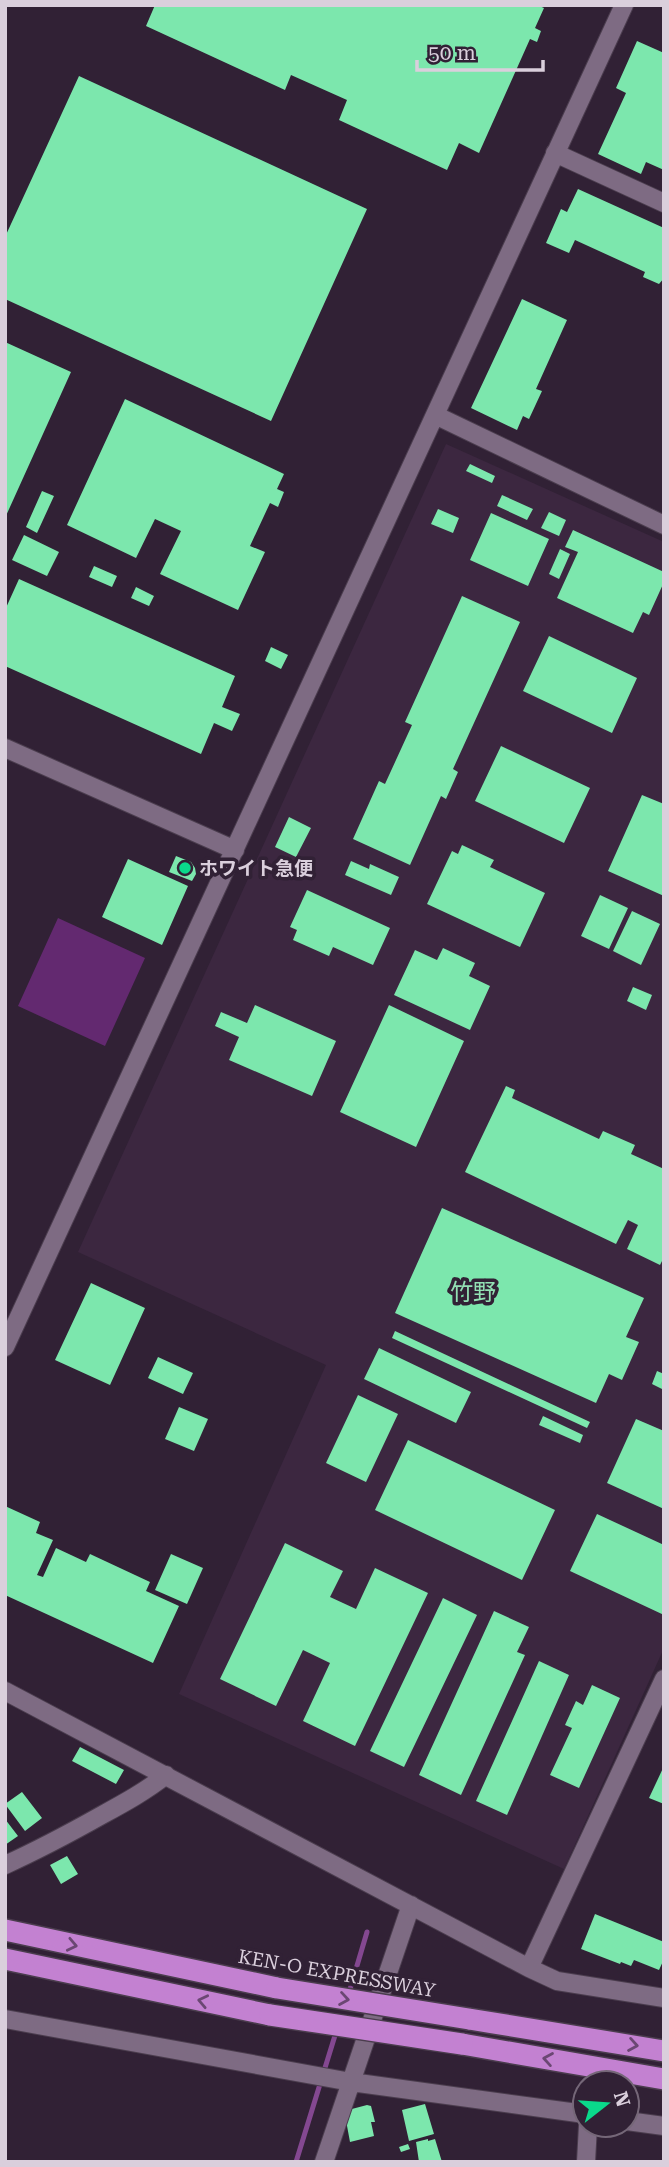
<svg xmlns="http://www.w3.org/2000/svg" width="669" height="2167" font-family="'Roboto Serif','Noto Sans JP',serif">
<rect width="100%" height="100%" fill="#312135"/>
<!-- built -->
<path fill="#3c2740" d="M446 444 664 542V1648L564 1869 179 1694 326 1365 78 1252Z"/>
<!-- green -->
<path fill="#632970" d="M58 918 145 958 105 1046 18 1006Z"/>
<g fill="none" stroke-linecap="round" stroke-linejoin="round">
<!-- stream -->
<path stroke="#844891" stroke-width="5" d="M348 1996 367 1932
M296 2162 337 2029"/>
</g>
<!-- building -->
<path fill="#7ce7ad" d="M155 5H537L544 8 535 28 541 31 537 42 530 39 479 153 459 143 447 170 339 120 347 100 291 75 285 90 146 26Z
M637 41 664 53V170L646 162 641 174 598 154 626 93 616 88Z
M79 76 367 209 271 421 5 299V237Z
M578 189 664 228V278L659 284 643 277 645 272 575 240 569 253 546 243 561 209 567 212Z
M522 299 567 320 536 389 542 391 529 419 523 416 517 430 471 408Z
M5 342 71 372 5 518Z
M125 399 284 474 277 489 284 492 278 507 270 503 250 546 265 552 238 610 160 574 181 531 155 519 136 558 67 525Z
M470 464 495 476 492 483 466 471Z
M42 491 54 496 37 533 26 527Z
M502 495 533 509 527 520 497 506Z
M438 509 459 518 453 533 431 524Z
M549 512 566 520 559 536 541 528Z
M491 513 549 539 528 586 470 560Z
M573 530 664 572V582L649 615 643 612 633 633 557 598 578 552 565 547Z
M24 535 59 552 47 576 12 560Z
M560 549 570 554 559 579 549 574Z
M94 566 117 576 112 587 89 577Z
M19 579 235 676 222 707 240 714 232 731 214 723 201 754 5 666V610Z
M136 587 154 596 149 606 131 598Z
M462 596 520 622 453 769 458 772 446 799 441 796 410 865 353 839 379 781 385 784 412 725 405 722Z
M549 636 637 678 612 733 523 691Z
M271 647 288 655 281 669 265 661Z
M501 746 590 788 564 843 475 801Z
M642 795 664 804V896L608 871Z
M289 817 311 828 296 857 275 847Z
M462 845 494 860 490 867 545 893 520 947 427 904 452 851 458 854Z
M176 856 191 862 195 868 196 874 192 881 169 872Z
M128 859 188 886 162 945 102 917Z
M351 861 369 869 370 864 399 877 391 895 345 875Z
M307 890 390 928 373 965 333 947 329 956 293 940 297 930 290 927Z
M600 895 628 908 609 949 581 936Z
M632 911 660 924 641 965 613 951Z
M443 948 475 963 469 976 490 986 470 1030 394 995 415 950 437 960Z
M633 987 652 995 646 1010 627 1001Z
M255 1005 336 1041 312 1096 229 1060 239 1037 215 1026 221 1012 247 1023Z
M389 1005 464 1041 416 1147 340 1112Z
M506 1086 515 1090 512 1098 599 1139 603 1131 635 1145 631 1154 664 1169V1257L660 1265 627 1249 638 1225 628 1220 616 1244 465 1172Z
M442 1208 644 1298 626 1337 639 1342 622 1380 609 1374 596 1403 395 1313Z
M91 1283 145 1308 110 1385 55 1360Z
M395 1331 590 1422 587 1428 392 1338Z
M379 1348 471 1392 456 1423 364 1379Z
M158 1357 193 1373 183 1394 148 1378Z
M657 1371 664 1374V1390L652 1384Z
M358 1395 398 1414 366 1482 326 1463Z
M179 1407 208 1419 194 1451 165 1439Z
M543 1416 583 1435 580 1443 539 1425Z
M636 1419 664 1431V1509L607 1483Z
M408 1440 555 1510 522 1580 375 1510Z
M5 1506 40 1522 36 1533 53 1540 37 1575 43 1577 56 1548 86 1562 90 1554 150 1582 146 1591 179 1606 153 1663 5 1595Z
M597 1514 664 1545V1615L570 1571Z
M285 1543 343 1571 330 1597 356 1609 375 1568 428 1593 355 1746 303 1721 330 1663 303 1650 276 1706 220 1679Z
M171 1554 203 1568 187 1604 155 1590Z
M443 1598 477 1615 404 1767 370 1751Z
M494 1611 529 1627 517 1652 525 1655 461 1795 419 1775Z
M539 1661 569 1675 507 1815 476 1801Z
M592 1685 620 1698 579 1788 550 1775 572 1728 565 1725 576 1701 583 1705Z
M80 1747 124 1770 116 1784 72 1761Z
M664 1766V1804L649 1798Z
M22 1792 42 1818 25 1831 5 1804Z
M5 1819 18 1836 5 1845Z
M67 1856 78 1874 61 1884 50 1865Z
M595 1914 664 1942V1959L659 1970 634 1960 631 1966 621 1962 620 1964 581 1949Z
M425 2104 434 2134 409 2141 402 2110Z
M367 2105 371 2106 375 2122H371L374 2136 350 2142 345 2115 348 2110Z
M428 2139V2141L435 2139 442 2162H419L416 2142Z
M408 2144 410 2149 401 2152 399 2147Z"/>
<g fill="none" stroke-linecap="round" stroke-linejoin="round">
<defs>
<path id="minor" d="M555 153 664 203
M435 415 664 525
M5 748 235 850
M5 1347 624 5
M5 1691 529 1968 664 1679
M5 1865C38 1850 70 1833 102 1815 124 1803 146 1791 166 1775
M529 1968 557 1981 664 1998
M5 2019 351 2082 585 2114
M627 2121 664 2126
M324 2162 411 1905
M586 2162 588 2125"/>
<path id="highway" d="M5 1930 277 1988
M5 1959 270 2015
M469 2019 664 2051
M462 2044 664 2079"/>
</defs>
<!-- minor casing -->
<use href="#minor" stroke="#4b3d4e" stroke-width="20"/>
<!-- highway casing -->
<use href="#highway" stroke="#4b3d4e" stroke-width="24"/>
<!-- minor -->
<use href="#minor" stroke="#7e6b83" stroke-width="18"/>
<!-- highway -->
<use href="#highway" stroke="#c381d1" stroke-width="21"/>
<defs>
<path id="highway-bridge" d="M277 1988 469 2019
M270 2015 462 2044"/>
</defs>
<!-- highway-bridge casing -->
<use href="#highway-bridge" stroke="#4b3d4e" stroke-width="24" stroke-linecap="butt"/>
<!-- highway-bridge -->
<use href="#highway-bridge" stroke="#c381d1" stroke-width="21"/>
</g>
<!-- one-way arrows -->
<defs><path id="oneway-chevron" d="M-2-3.5L2.5 0L-2 3.5" fill="none" stroke-width="1.6" stroke-linecap="round" stroke-linejoin="round" transform="scale(1.75)"/></defs>
<g stroke="#6b4773">
<use href="#oneway-chevron" transform="translate(72 1945) rotate(12)"/>
<use href="#oneway-chevron" transform="translate(344 1999) rotate(9)"/>
<use href="#oneway-chevron" transform="translate(203 2001) rotate(-168)"/>
<use href="#oneway-chevron" transform="translate(633 2045) rotate(10)"/>
<use href="#oneway-chevron" transform="translate(548 2059) rotate(-170)"/>
</g>
<!-- markers -->
<circle fill="#0ad98b" stroke="#312135" stroke-width="2.5" cx="185" cy="868" r="7"/>
<g text-anchor="middle" stroke-width="7" stroke-linejoin="round" paint-order="stroke">
<!-- poi labels -->
<g font-size="19" font-weight="bold" fill="#dacfdc" stroke="#312135" text-anchor="start">
<text x="199" y="875">ホワイト急便</text>
</g>
<!-- street labels -->
<g font-size="19" fill="#dacfdc" stroke="#312135">
<text transform="translate(337 1973) rotate(10)" y="7">KEN-O EXPRESSWAY</text>
</g>
<!-- quarter labels -->
<g font-size="23" fill="#93e1b4" stroke="#312135">
<text x="473" y="1300">竹野</text>
</g>
</g>
<!-- border -->
<rect width="669" height="2167" fill="none" stroke="#dacfdc" stroke-width="14"/>
<!-- north arrow -->
<g transform="translate(606 2104) rotate(73)"><circle r="33" fill="#312135" stroke="#756778" stroke-width="2"/>
<path d="M0-5L12 26L0 18L-12 26Z" fill="#0ad98b"/>
<text y="-10" font-size="19" font-weight="bold" text-anchor="middle" fill="#dacfdc">N</text>
</g>
<!-- scale -->
<path d="M417 60v10h126v-10" fill="none" stroke="#dacfdc" stroke-width="3.5"/>
<text x="428" y="60" font-size="21" fill="#dacfdc" stroke="#312135" stroke-width="5" paint-order="stroke">50 m</text>
</svg>
